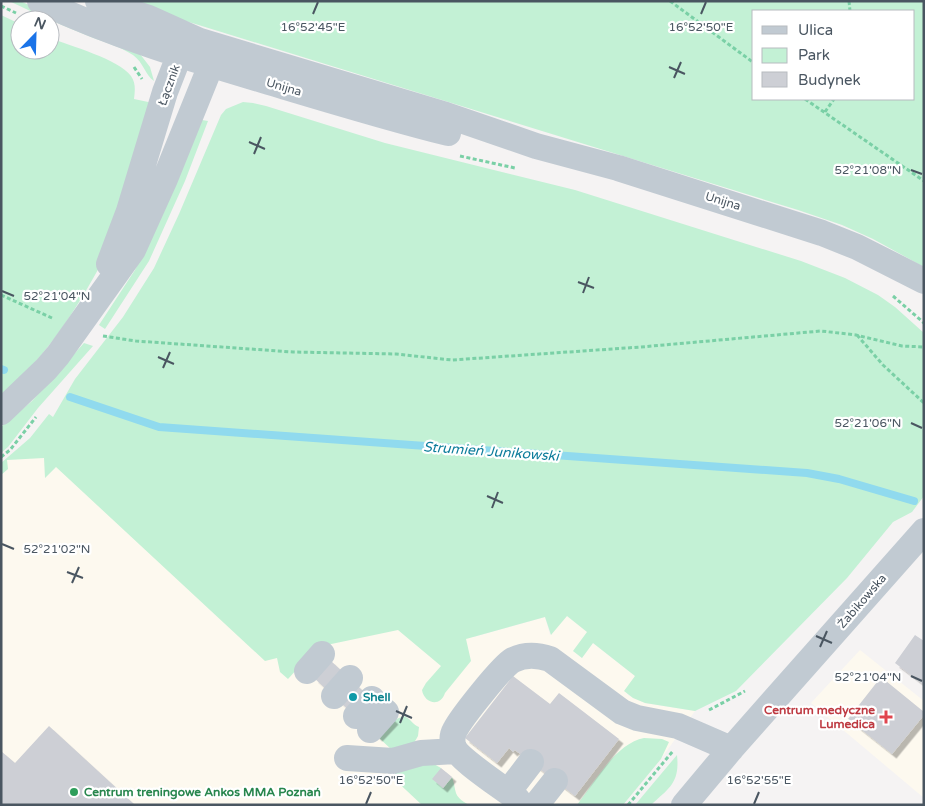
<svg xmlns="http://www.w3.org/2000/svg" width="925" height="806" font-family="'Varela Round',sans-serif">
<defs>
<filter id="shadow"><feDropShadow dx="4.5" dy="4.5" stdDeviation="0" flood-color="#0004"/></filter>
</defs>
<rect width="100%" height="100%" fill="#f5f3f3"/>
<!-- commercial -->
<path fill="#fdf9ef" d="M44 457 404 621 474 637 545 617 550 635 567 616 588 632 573 651 582 658 593 643 635 676 625 691 628 695 645 703 695 711 661 759 623 805H2L1 463 5 460Z
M860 650 924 701V798L811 703Z"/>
<!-- green -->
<path fill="#c3f1d5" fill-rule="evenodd" d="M9 1H20L140 54 150 67 154 81C145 75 144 63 133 55 121 47 104 42 91 37 63 26 36 14 9 1Z
M121 1H924V267L873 239 842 225 798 210ZM754 11H914V99H754Z
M1 15 20 24V50H50V38C71 46 118 59 131 76 136 83 135 91 134 99L153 103 100 266C82 299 62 331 37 360 26 372 13 384 1 396Z
M243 102 253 103 266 106 385 143 575 190 801 261 845 278 878 295 895 307 924 333V496L912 512 893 522 847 578 736 691 695 711 645 703 633 698 624 691 635 676 593 643 582 658 573 651 587 632 567 616 551 635 545 617 466 639 471 661 445 693C440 708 424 703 422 690L426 683 441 666 398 630 317 647 288 679 280 672 277 658 265 661 56 467 45 478 44 458 7 460 8 469 1 475V463L30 438 49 414 53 417 75 379 123 317 154 268 179 214 221 115 226 109Z
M202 120 208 121 185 181 149 261 105 329 99 325 135 270 152 235Z
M84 343 93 346 38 408 8 447 1 453V427L32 401Z
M404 716C410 718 413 725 419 727L418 736 414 743 392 750 378 737 394 720Z
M644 738 662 739 669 742 661 759 623 805H577C594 783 616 743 644 738Z
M677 755C680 783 669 788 651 805H635Z
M432 763 441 768 443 788 452 777C457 791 452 796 469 805H422L391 776 397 771Z"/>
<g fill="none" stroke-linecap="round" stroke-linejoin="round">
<!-- stream -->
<path stroke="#90daee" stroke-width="8" d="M1 369 4 370
M70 397 159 427 807 473 839 479 914 501"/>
</g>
<!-- building -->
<path fill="#cdcfd5" filter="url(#shadow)" d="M915 635 924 641V685L895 663Z
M330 660 394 720 378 737 314 678Z
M513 676 550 704 559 693 619 739 575 796 515 750 513 752 509 748 497 763 465 738Z
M881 677 924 712V715L892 754 848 719Z
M49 726 135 805 1 804V751L15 763Z
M441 768 452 777 443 788 432 779Z"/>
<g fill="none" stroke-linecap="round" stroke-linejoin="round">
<!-- path -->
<path stroke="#7ad0a6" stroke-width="3" stroke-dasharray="4 2.5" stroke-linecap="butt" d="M670 1 754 63
M849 1 850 11
M1 6 16 13
M134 67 142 79
M805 99 924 181
M825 112 834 99
M460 156 515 168
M1 295 52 318
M893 296 924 323
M857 335 883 365 924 403
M103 336 136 341 293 352 396 354 452 360 641 347 821 331 856 335 902 346 924 347
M1 457 10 450 36 417
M709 710 745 691
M628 805 673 751"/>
<!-- minor -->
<path stroke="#c1cad2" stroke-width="26" d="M40 1C114 36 191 59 269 82 329 100 388 118 448 133
M98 1 149 18 200 41 446 115 536 146 618 168 822 233 857 247 924 281
M109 264 129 211 165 92 179 56 193 47
M1 412 46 369 58 355 133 250 165 179 211 65 205 50
M307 671 322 654
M334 696 350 678
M356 716 372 699
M370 730 386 712
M347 758 393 761 421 753 456 751
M508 792 531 762
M522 805 517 799C505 789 456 758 453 745 452 740 452 735 455 730 461 718 502 666 513 660 525 654 538 655 550 659L622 712 637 718 678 726 731 749
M536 805 555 781
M684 805 731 749 924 531"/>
</g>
<!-- ticks -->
<path fill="none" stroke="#4a5661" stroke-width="2" d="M313 14 318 2M701 14 706 2M669 67 685 74M674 78 681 62M249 142 265 149M254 154 261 137M911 170 922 174M578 282 594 288M2 291 14 296M583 293 589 277M158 357 174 364M163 368 170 352M911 423 922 428M487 496 503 503M492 508 498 492M2 544 14 549M67 572 83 578M72 583 79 567M816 636 832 643M820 647 827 631M911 676 922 681M396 711 412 718M400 723 407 706M366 804 371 792M754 804 759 792"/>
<!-- markers -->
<circle fill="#0f9aa8" stroke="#fff" stroke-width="2" cx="353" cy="697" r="5"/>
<path fill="#e0444e" stroke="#fff" stroke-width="2" d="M883.5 709.5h5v5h5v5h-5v5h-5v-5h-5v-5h5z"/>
<circle fill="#2e9e5b" stroke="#fff" stroke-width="2" cx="74" cy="792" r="5"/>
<g text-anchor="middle" stroke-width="4.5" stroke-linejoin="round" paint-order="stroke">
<!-- street labels -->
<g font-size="12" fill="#4a5661" stroke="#fff">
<text transform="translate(169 85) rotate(-70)" y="4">Łącznik</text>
<text transform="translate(284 87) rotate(16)" y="4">Unijna</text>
<text transform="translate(723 201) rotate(17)" y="4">Unijna</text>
<text transform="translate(862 601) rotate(-49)" y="4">Żabikowska</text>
</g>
<!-- culture labels -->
<g font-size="12" font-weight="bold" fill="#0d838f" stroke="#fff" text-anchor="start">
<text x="363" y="701">Shell</text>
</g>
<!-- health labels -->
<g font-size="12" font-weight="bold" fill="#be3a42" stroke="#fff" text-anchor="end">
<text x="875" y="714">Centrum medyczne<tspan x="875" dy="14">Lumedica</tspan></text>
</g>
<!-- leisure labels -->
<g font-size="12" font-weight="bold" fill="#27864d" stroke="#fff" text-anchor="start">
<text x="84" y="796">Centrum treningowe Ankos MMA Poznań</text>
</g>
<!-- water labels -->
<g font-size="14" font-style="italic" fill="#0c7c9b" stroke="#fff">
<text transform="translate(491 451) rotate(4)" y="5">Strumień Junikowski</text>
</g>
</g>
<g font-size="12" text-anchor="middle" fill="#4a5661" stroke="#fff" stroke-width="4.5" stroke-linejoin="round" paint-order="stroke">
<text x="313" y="31">16°52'45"E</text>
<text x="701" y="31">16°52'50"E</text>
<text x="868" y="174">52°21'08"N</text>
<text x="57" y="300">52°21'04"N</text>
<text x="868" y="427">52°21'06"N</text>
<text x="57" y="553">52°21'02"N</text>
<text x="868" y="681">52°21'04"N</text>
<text x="371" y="784">16°52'50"E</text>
<text x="759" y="784">16°52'55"E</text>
</g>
<!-- border -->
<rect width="925" height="806" fill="none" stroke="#4a5661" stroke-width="5"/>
<!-- legend -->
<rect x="752" y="10" width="162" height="90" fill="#ffffff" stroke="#b7bbc0"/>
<rect x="762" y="26" width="25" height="8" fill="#c1cad2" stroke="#b7bbc0"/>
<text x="798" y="35" font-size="15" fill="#4a5661">Ulica</text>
<rect x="762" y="48" width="25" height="15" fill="#c3f1d5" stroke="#b7bbc0"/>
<text x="798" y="60" font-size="15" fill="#4a5661">Park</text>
<rect x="762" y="72" width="25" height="15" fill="#cdcfd5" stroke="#b7bbc0"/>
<text x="798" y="85" font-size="15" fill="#4a5661">Budynek</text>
<!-- north arrow -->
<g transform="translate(35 35) rotate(23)"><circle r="24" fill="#ffffff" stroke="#b7bbc0"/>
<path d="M0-4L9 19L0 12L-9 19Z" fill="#1a73e8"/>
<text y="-8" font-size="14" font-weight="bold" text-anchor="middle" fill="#4a5661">N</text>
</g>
</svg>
